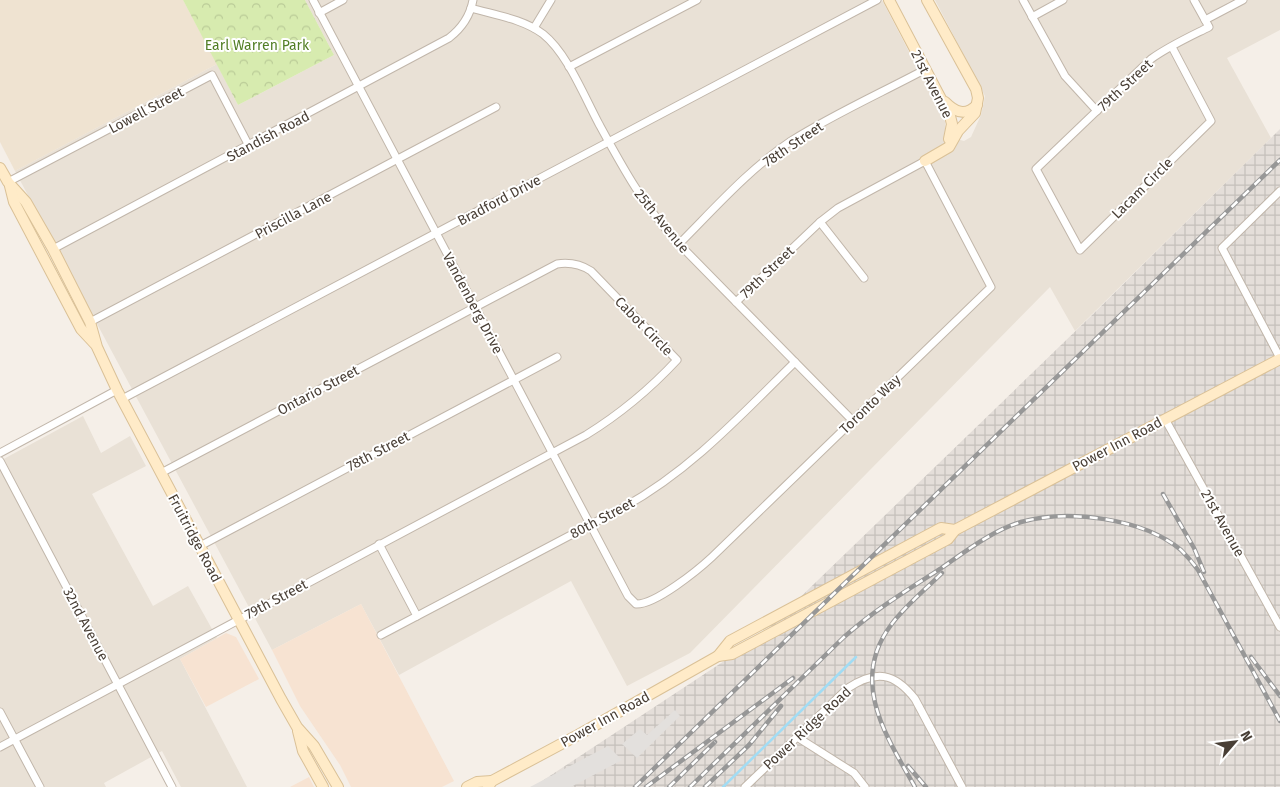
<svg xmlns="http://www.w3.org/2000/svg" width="1280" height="787" font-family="'Fira Sans',sans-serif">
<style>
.residential{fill:#e9e1d6}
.commercial{fill:#f7e3d2}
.industrial{fill:url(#industrial-grid)}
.education{fill:#efe3d1}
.park{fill:url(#park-crowns)}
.parking{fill:#e3e0dd}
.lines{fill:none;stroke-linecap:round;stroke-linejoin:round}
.stream{stroke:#a1dcf4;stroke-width:2.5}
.street-casing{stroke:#c1b6aa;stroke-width:9}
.secondary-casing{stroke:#dac197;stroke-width:12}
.street{stroke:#fff;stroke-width:7}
.secondary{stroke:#ffebc8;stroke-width:10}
.rail-casing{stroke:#979797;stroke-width:4.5}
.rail{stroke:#fff;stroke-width:2.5;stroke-dasharray:8;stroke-linecap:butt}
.labels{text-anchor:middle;stroke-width:4;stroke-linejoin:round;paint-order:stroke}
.park-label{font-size:14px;fill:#527e25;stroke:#fff}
.street-label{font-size:14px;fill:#493f36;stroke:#fff}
</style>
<defs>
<pattern id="industrial-grid" width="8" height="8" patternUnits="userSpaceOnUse" patternTransform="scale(1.25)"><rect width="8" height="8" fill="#e4ded9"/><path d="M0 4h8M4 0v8" fill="none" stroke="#c5c0bb"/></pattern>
<pattern id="park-crowns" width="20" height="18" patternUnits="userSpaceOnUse" patternTransform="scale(1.25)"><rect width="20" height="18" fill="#d7ebaf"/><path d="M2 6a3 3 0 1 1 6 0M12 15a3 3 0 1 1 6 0" fill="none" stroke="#bacb97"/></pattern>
</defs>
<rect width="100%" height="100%" fill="#f5efe8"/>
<g class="residential">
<polygon points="305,0 882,0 945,121 946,136 964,141 971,137 981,115 985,96 935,0 1280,0 1280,30 1227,58 1271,138 1075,331 1050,287 690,653 627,686 571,581 399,675 361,604 272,650 15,171 217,64 238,105 334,55"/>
<polygon points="83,416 101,453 130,436 146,466 92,494 153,606 188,586 217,638 180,659 247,787 181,787 162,751 104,783 106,787 0,787 0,461"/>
</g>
<g class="commercial">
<polygon points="361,604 454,781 442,787 351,787 340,765 300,706 272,650"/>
<polygon points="226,633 236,637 259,679 206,707 180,659"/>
<polygon points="309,777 314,787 290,787"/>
</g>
<polygon class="industrial" points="1280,129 1280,787 533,787 756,640 1090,317"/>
<polygon class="education" points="0,0 183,0 217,64 15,171 0,142"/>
<polygon class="park" points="183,0 305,0 334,55 238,105"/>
<g class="parking">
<polygon points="675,710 680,716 637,758 622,744 640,729 647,735"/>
<polygon points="608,746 622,760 571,787 530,787"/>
</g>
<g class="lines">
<polyline class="stream" points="723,787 856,657"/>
<defs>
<g id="street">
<path d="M313 0 628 596 636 604C655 605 698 570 712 557L991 287 925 161 838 208 820 222 736 302"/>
<polyline points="1023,0 1065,76 1097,111"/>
<path d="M471 8C495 15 523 19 543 34 567 53 584 96 599 124 623 168 644 207 679 244L853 421"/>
<polyline points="319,13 343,0"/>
<polyline points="1032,17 1063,0"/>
<polyline points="1205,20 1243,0"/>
<polyline points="534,28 551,0"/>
<path d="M1172 47 1211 121 1080 250 1036 169 1151 59C1169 46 1189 37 1209 27L1194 0"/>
<polyline points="569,67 697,0"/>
<polyline points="8,182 212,75 249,146"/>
<polyline points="1280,191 1222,248 1280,358"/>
<polyline points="820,222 864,278"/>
<path d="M679 244C714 209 749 169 791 141 834 114 881 93 926 69"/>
<path d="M53 249 449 38C462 28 470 17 473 0"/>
<polyline points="90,322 496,107"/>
<polyline points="122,399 877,0"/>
<polyline points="1165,419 1280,627"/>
<polyline points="0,453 117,390"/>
<polyline points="0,461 172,787"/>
<polyline points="379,544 417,616"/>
<polyline points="200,546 557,357"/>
<path d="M381 635 624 507C691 470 741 415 795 362"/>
<polyline points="0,712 40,787"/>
<polyline points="797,737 854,773 865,787"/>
<path d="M0 747 586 435C620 414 650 389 677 360L591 271C580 264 570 262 557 264L161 473"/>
<path d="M745 787 848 688C876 670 894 672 915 699L962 787"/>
</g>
<g id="secondary">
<polyline points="889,0 950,116 952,124 949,139"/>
<path d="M945 102C955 112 965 117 977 105"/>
<polyline points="925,161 949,147 958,131 975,113 978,98 976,89 927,0"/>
<polyline points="0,168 8,182 26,202 53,249 90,322 97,347 117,390 281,699 297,727 314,746 338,787"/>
<polyline points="10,186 14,202 81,329 95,344"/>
<polyline points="718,656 730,641 941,528 955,530"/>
<polyline points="298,731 303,751 323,787"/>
<polyline points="467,787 477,782 492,781"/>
<polyline points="488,787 492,781 578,735 718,656 732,654 948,539 955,530 1280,359"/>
</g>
</defs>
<use href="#street" class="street-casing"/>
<use href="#secondary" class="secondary-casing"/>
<use href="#street" class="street"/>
<use href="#secondary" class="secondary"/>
<defs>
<g id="rail">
<polyline points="1163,494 1194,548 1204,572"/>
<polyline points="1251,657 1280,696"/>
<polyline points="908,766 926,787"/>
<polyline points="635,787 1280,160"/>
<polyline points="646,787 793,678"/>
<polyline points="669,787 715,742"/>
<path d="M690 787 844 637C873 611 907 590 940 569 965 552 991 531 1021 522 1068 509 1143 518 1181 550 1187 556 1193 563 1198 570L1280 721"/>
<polyline points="705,787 749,745 781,706"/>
<path d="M915 787C886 736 849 681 891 625 905 606 925 590 942 573"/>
</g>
</defs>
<use href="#rail" class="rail-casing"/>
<use href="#rail" class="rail"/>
</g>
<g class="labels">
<g class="park-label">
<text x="257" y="50">Earl Warren Park</text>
</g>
<g class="street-label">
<text transform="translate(932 84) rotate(63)" y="5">21st Avenue</text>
<text transform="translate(1125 85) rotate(-43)" y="5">79th Street</text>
<text transform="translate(146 110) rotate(-28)" y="5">Lowell Street</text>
<text transform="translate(268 136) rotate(-28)" y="5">Standish Road</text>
<text transform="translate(793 144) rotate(-34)" y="5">78th Street</text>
<text transform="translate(1142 188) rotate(-45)" y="5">Lacam Circle</text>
<text transform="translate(499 200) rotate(-28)" y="5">Bradford Drive</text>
<text transform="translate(293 215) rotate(-28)" y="5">Priscilla Lane</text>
<text transform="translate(662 221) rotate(51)" y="5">25th Avenue</text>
<text transform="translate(767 272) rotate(-44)" y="5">79th Street</text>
<text transform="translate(473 303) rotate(62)" y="5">Vandenberg Drive</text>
<text transform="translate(644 326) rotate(46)" y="5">Cabot Circle</text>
<text transform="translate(318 390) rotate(-28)" y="5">Ontario Street</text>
<text transform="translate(870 404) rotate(-44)" y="5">Toronto Way</text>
<text transform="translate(1117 444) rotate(-28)" y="5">Power Inn Road</text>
<text transform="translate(378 451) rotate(-28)" y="5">78th Street</text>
<text transform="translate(602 518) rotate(-28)" y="5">80th Street</text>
<text transform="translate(1223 523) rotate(61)" y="5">21st Avenue</text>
<text transform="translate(195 538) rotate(62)" y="5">Fruitridge Road</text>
<text transform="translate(276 599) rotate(-28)" y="5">79th Street</text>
<text transform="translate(86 624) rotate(62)" y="5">32nd Avenue</text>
<text transform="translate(605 719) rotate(-29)" y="5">Power Inn Road</text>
<text transform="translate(807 728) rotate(-43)" y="5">Power Ridge Road</text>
</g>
</g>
<g transform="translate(1235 742) rotate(62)" stroke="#ffffff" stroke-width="4" paint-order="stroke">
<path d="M0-4L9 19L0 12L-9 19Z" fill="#493f36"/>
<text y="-8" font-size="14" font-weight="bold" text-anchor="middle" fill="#493f36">N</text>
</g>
</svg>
